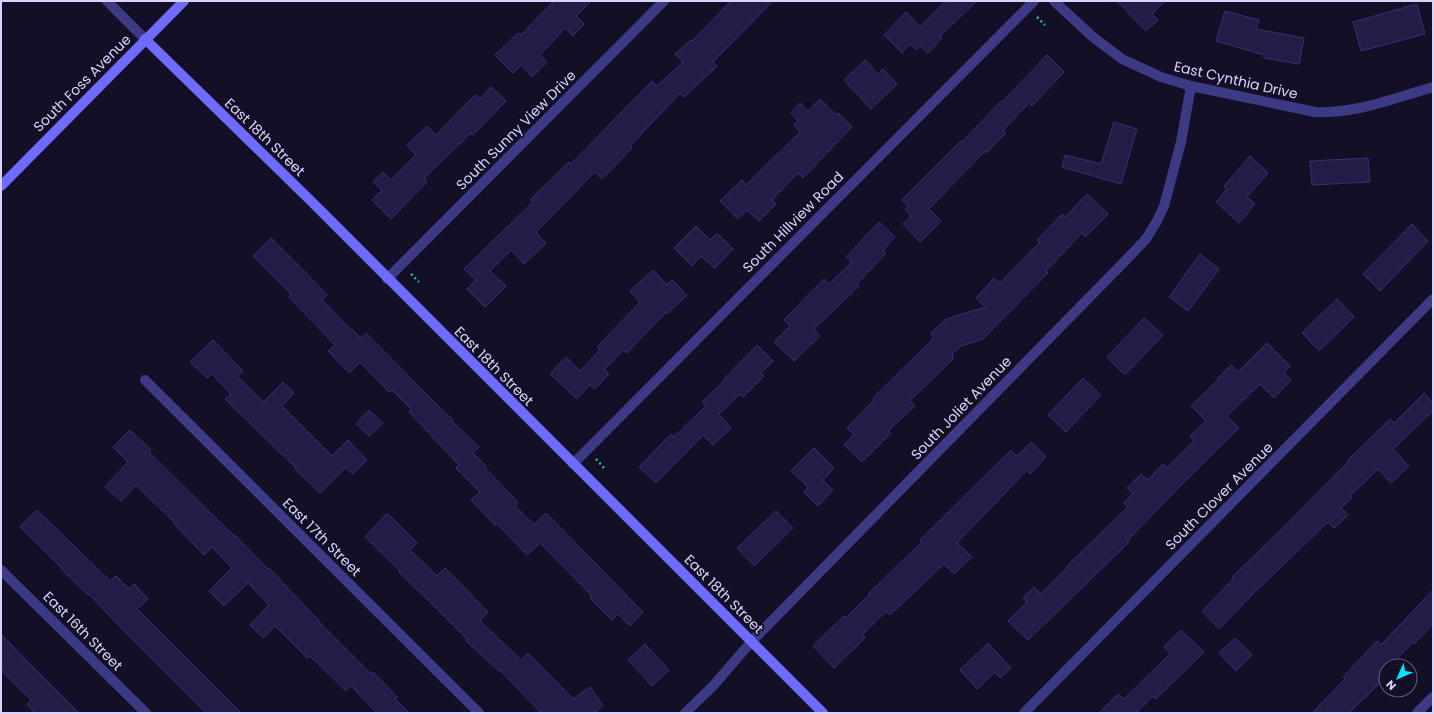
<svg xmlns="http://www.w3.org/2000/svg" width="1434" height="714" font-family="Poppins,sans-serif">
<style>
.building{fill:#241b47;stroke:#3b2d73}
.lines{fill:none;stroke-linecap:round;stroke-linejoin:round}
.path{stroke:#2fb8b0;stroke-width:2.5;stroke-dasharray:2 3;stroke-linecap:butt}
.street{stroke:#3d3a85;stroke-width:10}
.secondary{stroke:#6f6bff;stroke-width:10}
.labels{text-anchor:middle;stroke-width:3.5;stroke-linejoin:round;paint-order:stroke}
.street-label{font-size:14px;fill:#d9d4ff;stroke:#130f26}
</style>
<rect width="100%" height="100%" fill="#130f26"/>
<g class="building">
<polygon points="554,1 591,1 576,16 584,24 573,36 565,28 540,55 547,62 532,77 521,65 513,73 495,55 518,33 521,35"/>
<polygon points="731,1 773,1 713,62 717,66 710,73 684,97 680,93 630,146 632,148 602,179 595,172 536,232 546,243 524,264 511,250 490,271 506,286 485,307 467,289 476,280 464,269 533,202 530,200 569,162 571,164 652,81 657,86 683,62 675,54 691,40 692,41"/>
<polygon points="946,1 977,1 940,36 942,38 928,53 920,46 917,50 910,44 902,53 884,35 906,12 920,27"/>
<polygon points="1117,1 1165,1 1152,14 1158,20 1146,31"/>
<polygon points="1417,4 1425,34 1361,51 1353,22"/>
<polygon points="1225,11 1259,20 1256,29 1304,38 1299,64 1264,58 1264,55 1216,41"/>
<polygon points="1047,55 1064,72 1032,106 1029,103 1003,130 1006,133 986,153 985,151 929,209 941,221 920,242 903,224 911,216 905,210 908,206 902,200 961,141 962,142 1001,101 1002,102"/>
<polygon points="865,60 878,74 883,69 897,84 871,109 844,80"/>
<polygon points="491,87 506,101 473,135 471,133 424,178 427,182 391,219 372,200 382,190 373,182 383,172 391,180 416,155 407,145 427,126 436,135 475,95 480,99"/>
<polygon points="820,99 836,115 838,113 852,127 803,178 798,173 772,200 776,204 759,221 747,210 738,219 720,201 742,180 746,185 800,132 794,125 798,121 791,113 800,103 808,111"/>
<polygon points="1114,122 1137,129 1121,184 1062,167 1065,155 1101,164"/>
<polygon points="1250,156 1268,173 1247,197 1255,204 1239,223 1216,202 1227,189 1224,186"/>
<polygon points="1368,158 1370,182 1312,185 1310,161"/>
<polygon points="1087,194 1108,214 1085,237 1082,233 1046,271 1048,273 983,339 961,346 952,354 953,359 910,401 915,406 888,431 891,433 862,462 844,445 854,434 847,428 874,400 873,398 933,339 931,333 946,319 985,307 976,298 994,278 1000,283 1040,242 1037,240 1062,214 1065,217"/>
<polygon points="879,222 895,237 883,250 886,253 857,284 859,286 814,329 820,336 794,361 774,342 790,326 784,320 824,279 829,284 852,262 846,257"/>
<polygon points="1412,224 1428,241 1380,291 1363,274"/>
<polygon points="696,226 710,240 717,233 733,249 715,268 701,256 692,266 674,248"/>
<polygon points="271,238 305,272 327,295 322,300 351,330 352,329 361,338 366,333 435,403 453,420 452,421 479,447 473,453 486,466 485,468 518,502 515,506 534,525 546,513 643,612 630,626 618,614 612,620 590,598 592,596 540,543 527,555 496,523 495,525 471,500 480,492 456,468 459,465 409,412 411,409 392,390 389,392 360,362 349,373 328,351 335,345 289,297 291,294 253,256"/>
<polygon points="1200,254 1219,269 1188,311 1169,297"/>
<polygon points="653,270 667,285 672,280 687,295 668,313 666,312 627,353 623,350 604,370 609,374 595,389 590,385 577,399 550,374 566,357 580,371 600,350 597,347 640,302 630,291"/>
<polygon points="1337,299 1354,317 1319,351 1302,333"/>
<polygon points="1144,318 1163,335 1125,375 1107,357"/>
<polygon points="213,340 243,371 237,376 263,402 283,382 294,393 282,406 332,456 348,440 367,460 353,474 346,467 320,493 295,469 296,468 225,399 231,394 212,374 207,378 190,362"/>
<polygon points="1267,343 1290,366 1284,373 1291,380 1274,398 1260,384 1227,416 1239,428 1182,484 1127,541 1129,542 1028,640 1008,621 1027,602 1023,598 1034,587 1041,594 1067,568 1066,567 1128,507 1124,503 1133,493 1127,488 1141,474 1148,480 1163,464 1167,468 1194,441 1190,436 1206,421 1191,406 1218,380 1217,379 1231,365 1238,372"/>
<polygon points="757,345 773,361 761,373 764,376 743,397 740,394 719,414 731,428 713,445 703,435 656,483 639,467 671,434 674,437 706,406 702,402 725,380 724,379"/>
<polygon points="1083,378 1101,395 1066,432 1048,415"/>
<polygon points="1424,393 1433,403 1433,411 1393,449 1409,466 1391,483 1378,469 1350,496 1352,498 1341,508 1348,515 1334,528 1328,522 1254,593 1219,629 1202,611 1233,579 1232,577 1283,528 1348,462 1347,461 1390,419 1394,423"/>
<polygon points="369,410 383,423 369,436 356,424"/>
<polygon points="130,430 151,450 149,452 233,535 234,534 268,569 269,568 319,621 319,622 371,674 373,672 397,697 395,699 409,713 377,713 351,686 346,691 310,656 307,658 275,626 263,638 250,625 269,605 248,583 224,606 209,591 232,568 212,547 204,555 173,523 174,522 136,485 121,501 105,487 128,462 113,447"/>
<polygon points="1031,442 1046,457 1030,474 1027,470 957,543 972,557 954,574 944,564 890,615 886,611 862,635 865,638 834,668 813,646 844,616 846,618 870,594 869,593 922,542 920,540 1011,450 1017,456"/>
<polygon points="814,448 834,468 823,480 833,490 818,506 804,492 808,487 791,471"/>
<polygon points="37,510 110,581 116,576 129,589 134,584 148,599 137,609 241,713 206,713 124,631 89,594 88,595 61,569 62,568 20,527"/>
<polygon points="776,511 793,528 754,566 737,548"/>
<polygon points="387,513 417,543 410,550 437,576 445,568 488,612 480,621 521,660 528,653 573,699 590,687 603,706 594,713 541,713 500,670 499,671 466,641 467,639 430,602 399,572 400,571 365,537"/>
<polygon points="1433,590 1433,624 1414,644 1413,642 1390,666 1386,666 1386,670 1377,679 1380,683 1365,698 1365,697 1349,713 1312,713 1345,679 1343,677 1377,641 1381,645"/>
<polygon points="1181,630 1204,652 1156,699 1153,696 1137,712 1138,713 1099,713 1118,694 1124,699 1170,654 1164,647"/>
<polygon points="1,634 26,660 79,713 35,713 27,705 31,700 1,670"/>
<polygon points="1235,638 1252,655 1236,671 1219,653"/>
<polygon points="988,643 1011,668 1000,678 995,672 977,689 960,670"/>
<polygon points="645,644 669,670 652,686 628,660"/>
</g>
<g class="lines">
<g class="path">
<polyline points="1037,17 1045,25"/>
<polyline points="411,274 419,282"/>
<polyline points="596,459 604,468"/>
</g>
<g class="street">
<polyline points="107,1 145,39"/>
<path d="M1054 1 1093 37 1122 59 1161 77 1191 86 1315 112C1356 114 1395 98 1433 87"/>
<polyline points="387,279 664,1"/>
<polyline points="145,380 479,713"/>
<polyline points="573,464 1034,1"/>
<polyline points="1,570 146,713"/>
<polyline points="685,713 713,686 751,642 1127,259 1146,239 1157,221 1164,206 1181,142 1191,86"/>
<polyline points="1024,713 1433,299"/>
<polyline points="1417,713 1433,697"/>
</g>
<g class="secondary">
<polyline points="145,39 311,201 823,713"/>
<polyline points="1,186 184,1"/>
</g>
</g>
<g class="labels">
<g class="street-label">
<text transform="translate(1236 80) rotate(13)" y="5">East Cynthia Drive</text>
<text transform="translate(82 83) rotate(-45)" y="5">South Foss Avenue</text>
<text transform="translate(516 130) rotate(-45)" y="5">South Sunny View Drive</text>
<text transform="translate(265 137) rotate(44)" y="5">East 18th Street</text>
<text transform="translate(793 222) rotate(-45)" y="5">South Hillview Road</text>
<text transform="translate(494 366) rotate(45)" y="5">East 18th Street</text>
<text transform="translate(961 408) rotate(-46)" y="5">South Joliet Avenue</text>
<text transform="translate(1219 496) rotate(-45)" y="5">South Clover Avenue</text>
<text transform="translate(322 537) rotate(45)" y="5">East 17th Street</text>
<text transform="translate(724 594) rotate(45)" y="5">East 18th Street</text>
<text transform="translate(83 631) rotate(45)" y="5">East 16th Street</text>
</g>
</g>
<rect width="1434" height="714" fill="none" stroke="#d9d4ff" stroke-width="4"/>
<g transform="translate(1398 678) rotate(225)"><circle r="19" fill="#130f26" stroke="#625e7d"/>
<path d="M0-3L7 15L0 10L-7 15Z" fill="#00e5ff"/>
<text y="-6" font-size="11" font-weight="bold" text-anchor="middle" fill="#d9d4ff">N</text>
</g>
</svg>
